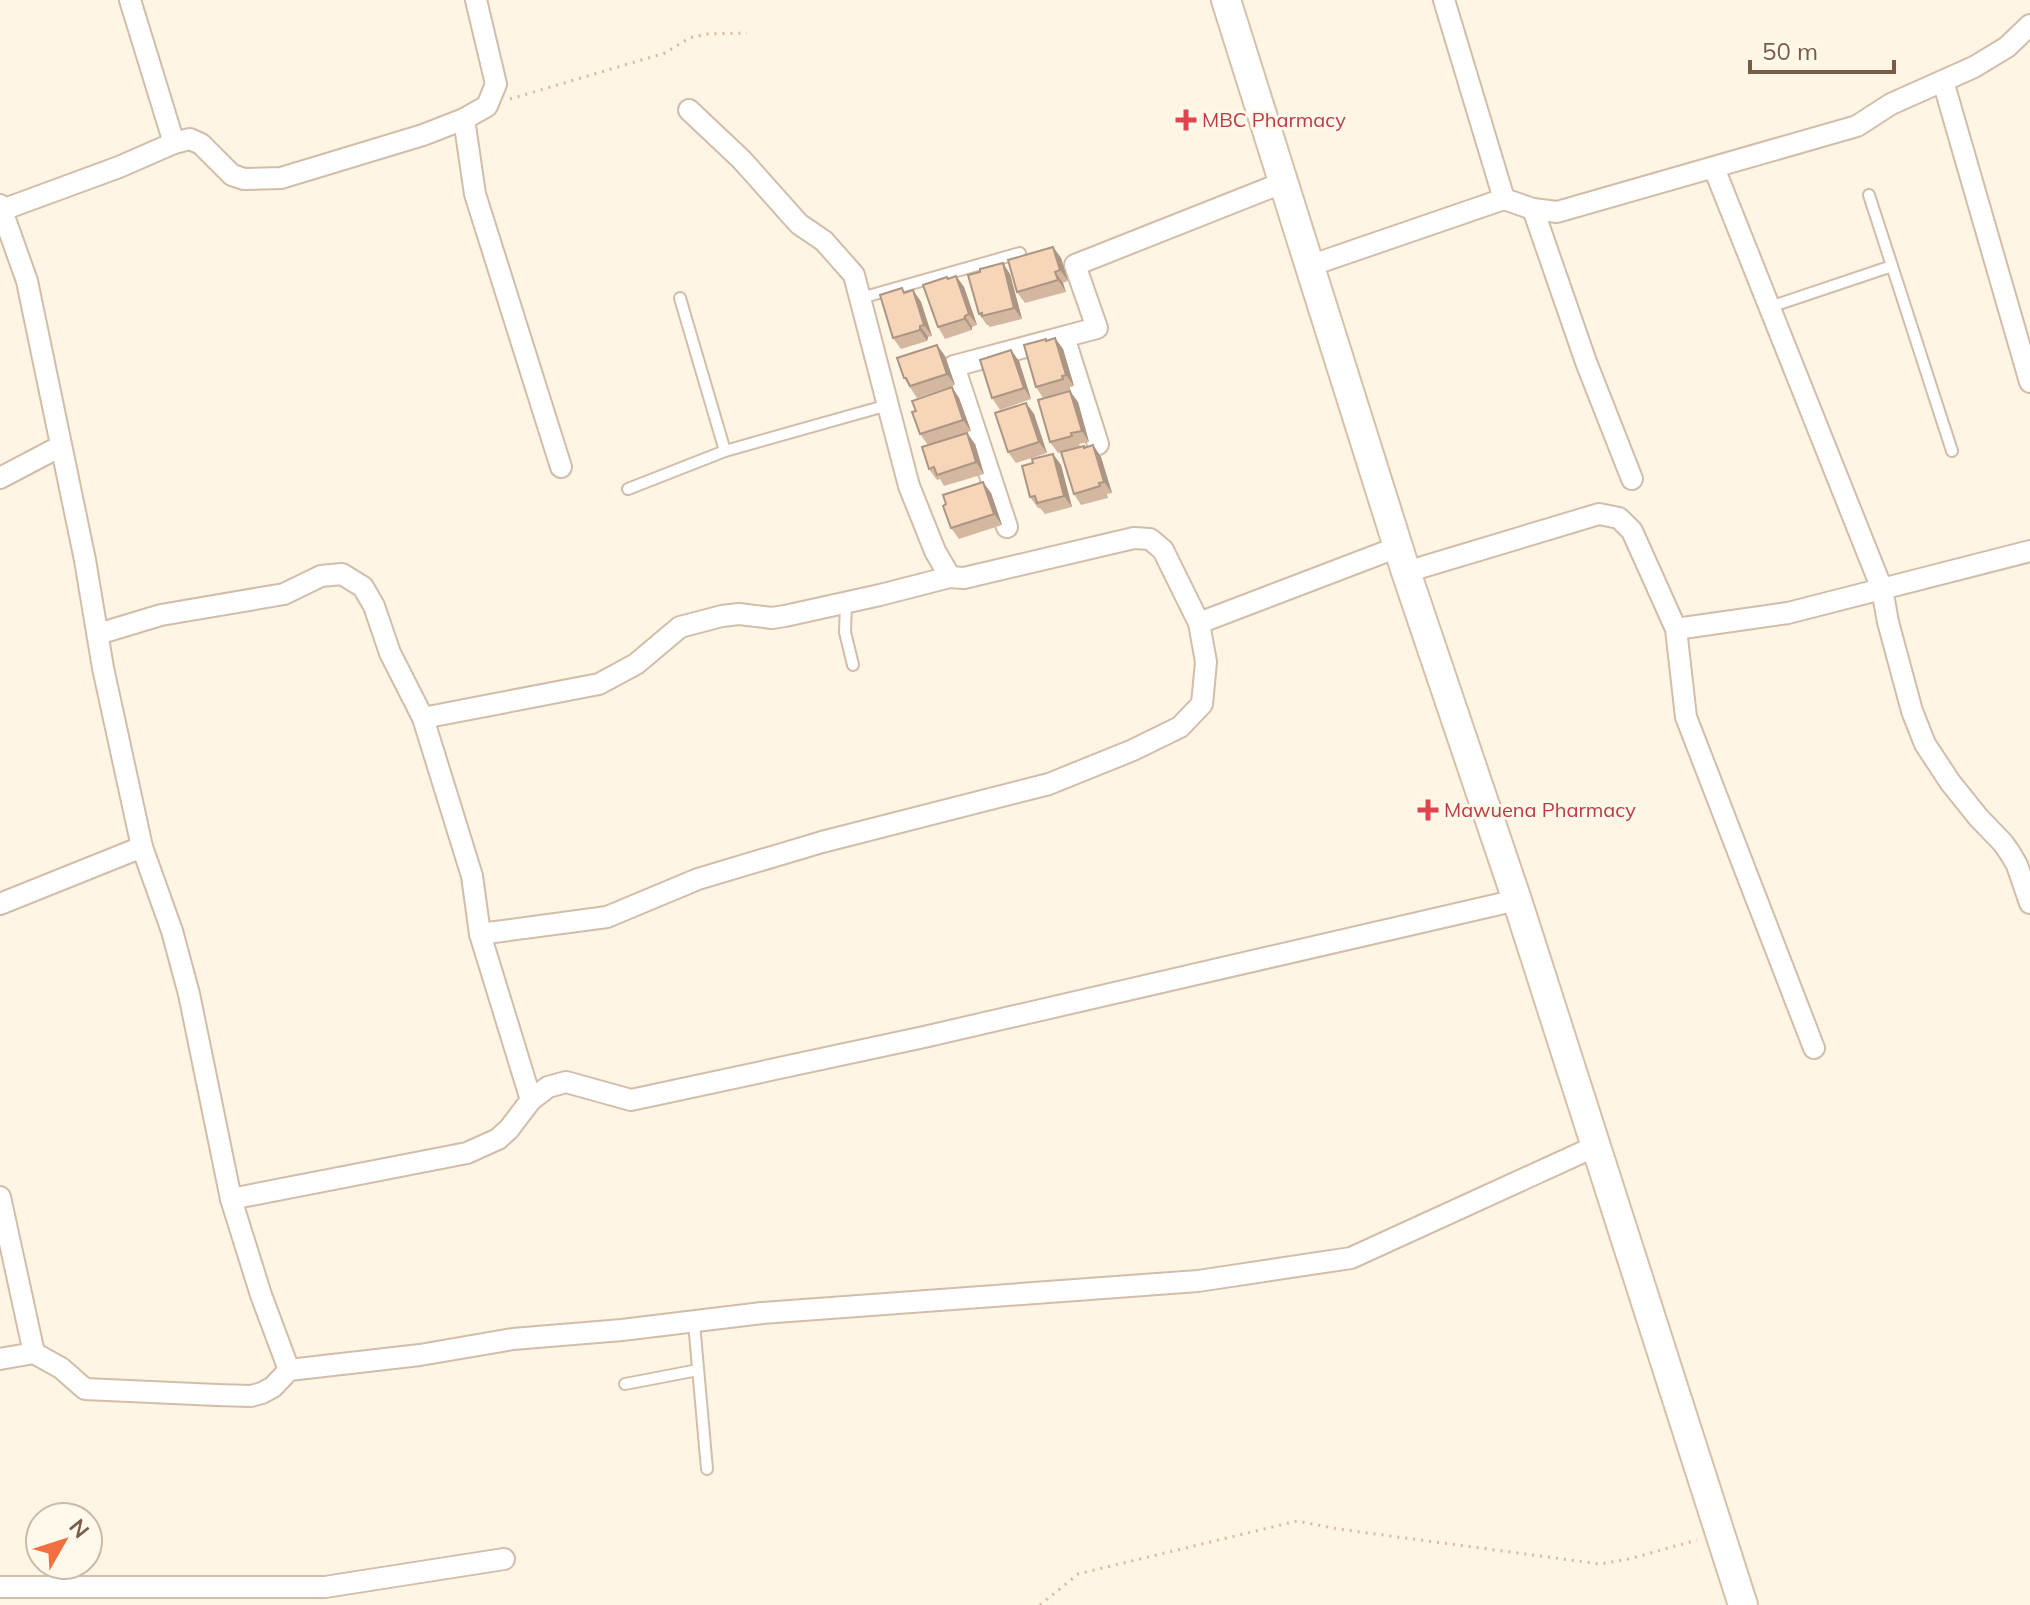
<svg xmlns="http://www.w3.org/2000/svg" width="2030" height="1605" font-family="Mulish,sans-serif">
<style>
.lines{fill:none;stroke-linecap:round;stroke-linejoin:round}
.service-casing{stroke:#d1bda9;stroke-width:14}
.minor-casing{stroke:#d1bda9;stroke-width:24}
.secondary-casing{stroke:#d6c0a9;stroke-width:32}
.path{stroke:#dbb89c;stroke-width:3;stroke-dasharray:2 6;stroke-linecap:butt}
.service{stroke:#fff;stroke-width:10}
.minor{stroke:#fff;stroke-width:20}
.secondary{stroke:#fff;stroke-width:28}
.wall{fill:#d4b79f}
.shaded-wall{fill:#ac9582}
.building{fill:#f6d5b9;stroke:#ac9582;stroke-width:2}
.health-dot{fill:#e0444e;stroke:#fff9ec;stroke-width:3}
.labels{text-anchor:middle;stroke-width:6;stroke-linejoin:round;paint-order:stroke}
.health-label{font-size:20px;fill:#be3a42;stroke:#fff9ec;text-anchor:start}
</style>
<rect width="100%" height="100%" fill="#fef5e4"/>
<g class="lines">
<defs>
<g id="service">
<polyline points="1869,195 1952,451"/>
<polyline points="680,298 725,451"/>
<polyline points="861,298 1020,253"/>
<polyline points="1770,307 1892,266"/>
<polyline points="628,489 725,451 888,405"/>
<polyline points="846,603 845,632 853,665"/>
<polyline points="694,1323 707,1469"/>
<polyline points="625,1384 698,1370"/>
</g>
<g id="minor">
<polyline points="130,0 174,143"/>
<polyline points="1943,81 2030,382"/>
<polyline points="689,110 742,160 799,224 824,241 854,275 909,486 935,551 950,577 964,578 1134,538 1150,539 1163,550 1199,623 1398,547"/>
<polyline points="464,119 475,194 561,467"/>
<polyline points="1714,168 1882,589 1888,622 1912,711 1925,744 1950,782 1978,817 2003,843 2010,853 2017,865 2030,903"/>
<polyline points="1504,199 1533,209 1557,212 1857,126 1891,104 1974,67 2007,47 2030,25"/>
<polyline points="0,205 27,281 85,560 103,668 142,847 172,931 189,994 231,1199 261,1295 289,1370 420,1355 513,1339 622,1330 762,1313 1198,1281 1351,1258 1596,1146"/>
<polyline points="1533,209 1586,362 1632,479"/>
<polyline points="2,210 119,167 174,143 190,139 201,144 232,175 244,179 281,178 423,135 464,119 487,106 496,84 476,0"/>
<polyline points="1309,266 1504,199 1444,0"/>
<polyline points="1064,337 1098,444"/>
<polyline points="0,478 61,446"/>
<polyline points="1007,527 954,366 1097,328 1075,265 1282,183"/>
<polyline points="1406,572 1599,514 1619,518 1632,531 1676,629 1788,613 2030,551"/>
<polyline points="1676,629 1686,717 1814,1048"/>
<polyline points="98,634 161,615 284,594 321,576 342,574 363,587 374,606 390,653 423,718 472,876 480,934 531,1100"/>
<polyline points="423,718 599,684 636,664 680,627 722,616 739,614 772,618 785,616 880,595 950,577"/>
<polyline points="0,904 142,847"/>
<polyline points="480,934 607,917 698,879 822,842 1049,784 1133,750 1180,727 1202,704 1206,662 1199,623"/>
<polyline points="0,1197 34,1353"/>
<polyline points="231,1199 467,1153 498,1139 509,1129 531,1100 548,1087 566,1082 631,1100 924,1037 1517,900"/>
<polyline points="0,1359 34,1353 61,1368 85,1389 217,1395 251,1396 262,1393 273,1387 289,1370"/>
<polyline points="0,1587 325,1587 504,1559"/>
</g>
<polyline id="secondary" points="1226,0 1406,572 1517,900 1743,1605"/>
</defs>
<use href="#service" class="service-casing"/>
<use href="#minor" class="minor-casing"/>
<use href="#secondary" class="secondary-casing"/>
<g class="path">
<polyline points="510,99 665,53 689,38 706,34 747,33"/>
<polyline points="1040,1605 1078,1574 1297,1521 1338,1529 1600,1564 1629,1559 1697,1540"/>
</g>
<use href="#service" class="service"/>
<use href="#minor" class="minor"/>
<use href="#secondary" class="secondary"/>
</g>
<g class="wall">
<polygon points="1053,247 1061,258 1068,281 1063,283 1066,292 1025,303 1017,292"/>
<polygon points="1010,274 1022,319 990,327 988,325 987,325 979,314"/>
<polygon points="956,276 964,287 977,325 972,327 972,330 945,339 938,327 948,279"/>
<polygon points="913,290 921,302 932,336 928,337 927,341 901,349 893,338 905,293"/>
<polygon points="1055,338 1063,349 1074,386 1070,387 1070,390 1043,398 1036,387 1047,341"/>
<polygon points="937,345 945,356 955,385 917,398 904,378"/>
<polygon points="1011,350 1019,361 1031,399 1000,410 992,398"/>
<polygon points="952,387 959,398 971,431 933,444 967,433 975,444 984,474 944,486 940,479 937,480 929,469 928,445 920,434 916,411"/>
<polygon points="1078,402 1089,442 1079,444 1080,447 1085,448 1093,445 1101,457 1112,493 1107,494 1108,498 1081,505 1074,494 1061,452 1058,453 1050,442"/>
<polygon points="1026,403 1034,414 1047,453 1016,463 1008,452"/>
<polygon points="1053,454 1061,465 1072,507 1045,514 1040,508 1038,508 1030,497 1033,463"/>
<polygon points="983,482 991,493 1002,525 959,539 951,528"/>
</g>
<g class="shaded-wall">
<polygon points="1053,247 1061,258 1068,281 1060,270"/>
<polygon points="1003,263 1010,274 1022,319 1014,308"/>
<polygon points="1055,272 1063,283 1066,292 1058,280"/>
<polygon points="956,276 964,287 977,325 969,314"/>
<polygon points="913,290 921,302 932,336 924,325"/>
<polygon points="965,316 972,327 972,330 964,319"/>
<polygon points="920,326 928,337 927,341 920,330"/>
<polygon points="1055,338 1063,349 1074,386 1066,375"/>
<polygon points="937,345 945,356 955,385 947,374"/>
<polygon points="1011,350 1019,361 1031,399 1024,388"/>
<polygon points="952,387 959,398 971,431 963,420"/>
<polygon points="1070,391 1078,402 1089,442 1082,431"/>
<polygon points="1026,403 1034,414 1047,453 1039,442"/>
<polygon points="967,433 975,444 984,474 976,462"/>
<polygon points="1093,445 1101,457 1112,493 1104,482"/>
<polygon points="1053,454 1061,465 1072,507 1064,496"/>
<polygon points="983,482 991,493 1002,525 994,514"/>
</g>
<g class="building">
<polygon points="1053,247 1060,270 1055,272 1058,280 1017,292 1008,260"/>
<polygon points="1003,263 1014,308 982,316 982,313 979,314 968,275 980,272 980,269"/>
<polygon points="956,276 969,314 965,316 964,319 938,327 923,285 947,277 948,279"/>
<polygon points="902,288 904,293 913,290 924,325 920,326 920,330 893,338 880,295"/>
<polygon points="1055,338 1066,375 1062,376 1063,379 1036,387 1024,345 1046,339 1046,341"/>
<polygon points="937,345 947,374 910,386 906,378 904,378 897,358"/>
<polygon points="1011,350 1024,388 992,398 980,360"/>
<polygon points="952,387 963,420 920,434 912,412 916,411 912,401"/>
<polygon points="1070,391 1082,431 1071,433 1072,436 1050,442 1038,400"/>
<polygon points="1026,403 1039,442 1008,452 995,413"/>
<polygon points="967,433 976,462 937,475 934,467 929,469 922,447"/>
<polygon points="1093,445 1104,482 1099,483 1100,486 1074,494 1061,452 1084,446 1084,448"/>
<polygon points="1053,454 1064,496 1037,503 1035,496 1030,497 1022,466 1033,463 1032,459"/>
<polygon points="983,482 994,514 951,528 943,506 946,504 943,495"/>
</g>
<g class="health-dot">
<path d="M1182 108h8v8h8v8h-8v8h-8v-8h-8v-8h8z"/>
<path d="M1424 798h8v8h8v8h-8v8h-8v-8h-8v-8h8z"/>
</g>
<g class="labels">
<g class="health-label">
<text x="1202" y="127">MBC Pharmacy</text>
<text x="1444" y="817">Mawuena Pharmacy</text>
</g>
</g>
<g transform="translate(64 1541) rotate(51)"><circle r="38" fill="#fff9ec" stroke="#c9baaa" stroke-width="2"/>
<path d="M0-6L14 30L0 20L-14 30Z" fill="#f2703f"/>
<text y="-12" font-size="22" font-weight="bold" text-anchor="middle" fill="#795c47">N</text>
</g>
<path d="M1750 60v12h144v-12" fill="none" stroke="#795c47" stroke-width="4"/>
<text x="1762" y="60" font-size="24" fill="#795c47" stroke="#fff9ec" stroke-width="6" paint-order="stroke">50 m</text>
</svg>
